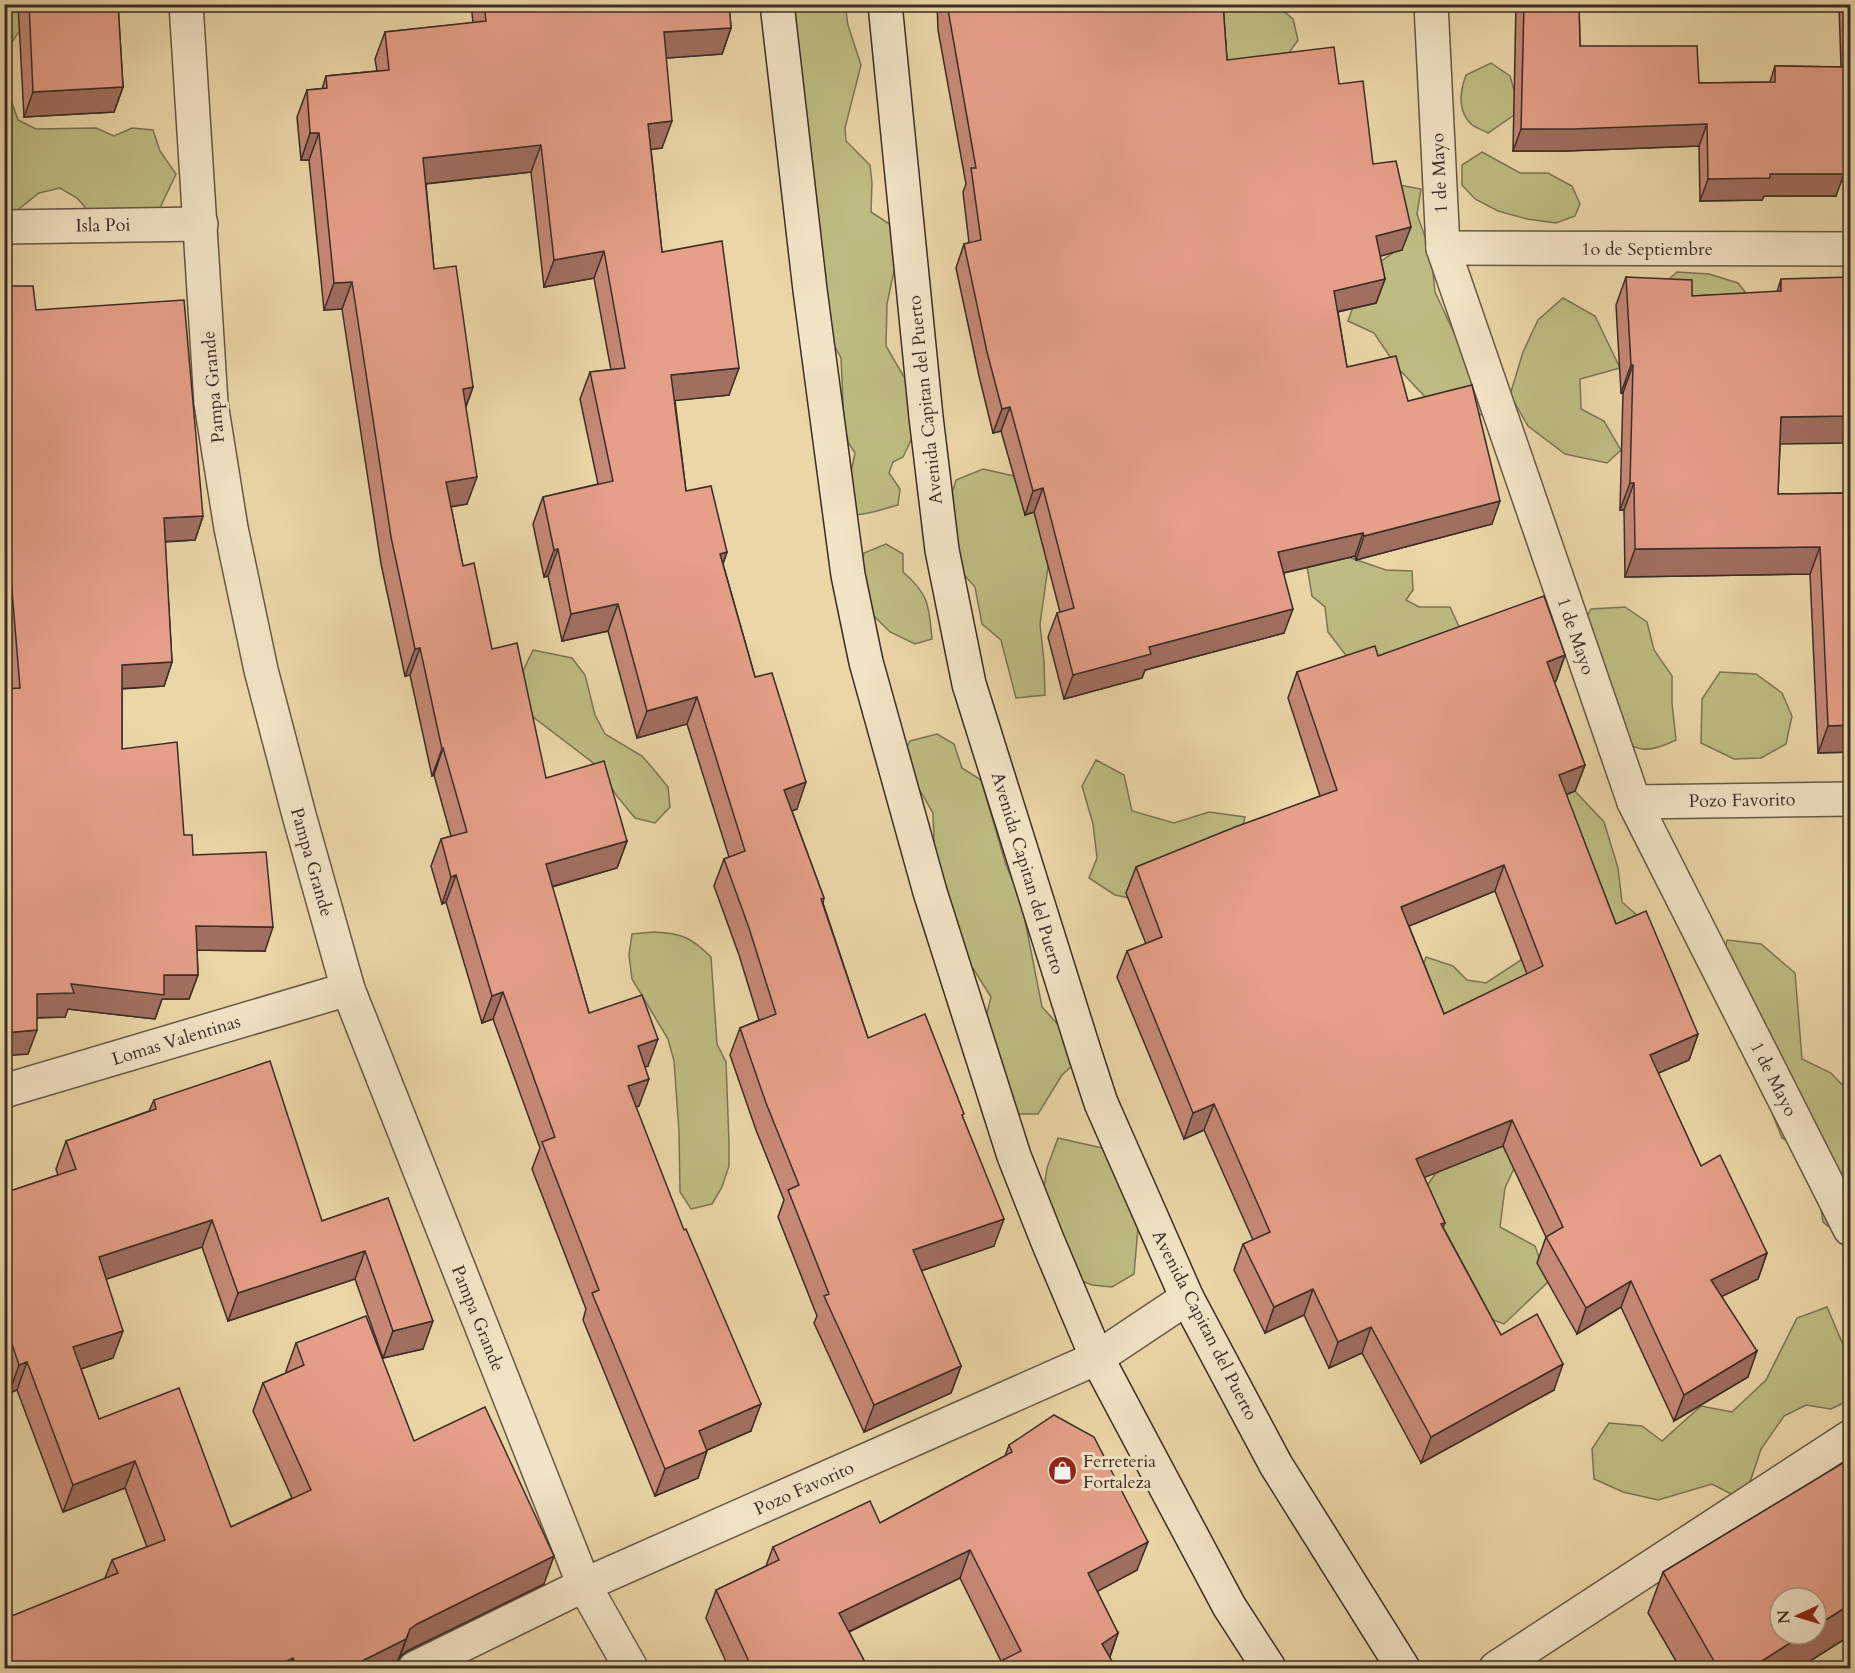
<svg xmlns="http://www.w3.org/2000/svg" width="1855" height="1673" font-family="Cardo,serif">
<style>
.green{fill:#bebc82;stroke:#7c7454;stroke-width:1.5}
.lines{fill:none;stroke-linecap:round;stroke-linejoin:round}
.street-casing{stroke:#675746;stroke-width:36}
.secondary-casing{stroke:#3b2d26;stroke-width:36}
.street{stroke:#f2e4c6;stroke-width:33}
.secondary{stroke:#f2e4c6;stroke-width:33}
.wall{fill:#c68976;stroke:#3b2d26;stroke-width:1.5;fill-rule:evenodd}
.shaded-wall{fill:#a16f60;stroke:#3b2d26;stroke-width:1.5}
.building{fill:#e69f89;stroke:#3b2d26;stroke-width:1.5;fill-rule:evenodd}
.labels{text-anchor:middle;stroke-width:6;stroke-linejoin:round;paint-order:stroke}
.street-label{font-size:18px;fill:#3b2d26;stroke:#f2e4c6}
.poi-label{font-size:18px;fill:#3b2d26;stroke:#f2e4c6;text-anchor:start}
</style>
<rect width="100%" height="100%" fill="#ebd6a7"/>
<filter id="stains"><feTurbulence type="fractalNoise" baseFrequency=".00333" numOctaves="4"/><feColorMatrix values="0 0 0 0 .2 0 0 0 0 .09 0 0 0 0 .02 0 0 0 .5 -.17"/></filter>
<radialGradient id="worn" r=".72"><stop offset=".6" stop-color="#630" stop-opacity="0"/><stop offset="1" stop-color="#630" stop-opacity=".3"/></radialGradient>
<g class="green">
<polygon points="5,5 37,5 12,42 5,59"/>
<path d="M796 5H845L848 25 861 65 845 128 846 141 870 165 872 183 871 212 891 225 900 242 887 304 886 346 907 382 922 417 903 457 893 462 889 473 900 489 898 505C883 509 868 515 853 515L850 477 855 453 848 442 844 423 841 358 834 345 814 322 792 7Z"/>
<polygon points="1218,5 1276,5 1293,19 1298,40 1282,63 1253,80 1211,51"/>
<path d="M1491 63 1510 76 1520 111 1488 133C1483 130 1475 128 1471 124 1457 110 1460 91 1466 75Z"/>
<polygon points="4,65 11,100 18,120 36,129 96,128 114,136 132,128 153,130 160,151 176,174 158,212 90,213 77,198 60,188 39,193 5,220"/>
<polygon points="1850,128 1850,171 1841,165 1841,141"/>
<polygon points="1482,152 1520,173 1548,173 1572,186 1580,204 1575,216 1556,223 1527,219 1498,211 1475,199 1462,185 1462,165"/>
<polygon points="1394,184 1421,189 1417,214 1431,254 1435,292 1470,367 1495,401 1477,418 1429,401 1397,367 1374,333 1348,321 1358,293 1369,270 1394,252"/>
<polygon points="1677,272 1709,274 1738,283 1753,302 1738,327 1662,285"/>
<polygon points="1563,298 1595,316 1620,368 1580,379 1581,409 1604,421 1621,450 1607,463 1565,454 1528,426 1510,395 1523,352 1538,320"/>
<polygon points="983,469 1014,476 1048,528 1048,567 1040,624 1044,661 1045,695 1016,698 1001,640 982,624 975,587 949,558 946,514 956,480"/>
<path d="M886 544 903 554V572C929 594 929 606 932 639L915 644 890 632 873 615 859 579 864 553Z"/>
<polygon points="1345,556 1386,570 1412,571 1413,590 1406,600 1419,607 1450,607 1461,631 1459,653 1348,658 1328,632 1325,607 1312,596 1306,560"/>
<path d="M1625 607 1647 622 1654 650 1672 676V703L1676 740C1645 755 1639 751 1610 734L1576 636 1591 609Z"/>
<polygon points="533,650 572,658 585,675 595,715 605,734 642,756 655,771 668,787 670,807 655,823 635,818 617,796 596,765 528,713 523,671"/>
<polygon points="1720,672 1756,674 1782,693 1792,716 1786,744 1761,758 1734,759 1701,743 1702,699"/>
<polygon points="937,734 954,744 962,768 981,780 1006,865 1021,900 1042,1007 1085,1054 1062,1075 1038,1114 1016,1114 984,1025 991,997 972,967 936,891 933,813 901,758 910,741"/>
<polygon points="1096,760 1124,775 1132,811 1174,823 1209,812 1245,817 1238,848 1139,900 1115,895 1089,878 1097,858 1093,824 1082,786"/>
<polygon points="1575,791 1604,822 1618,868 1622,902 1640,918 1466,1025 1439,1014 1415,991 1426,957 1453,966 1467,980 1486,983 1521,960 1550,801"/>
<path d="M654 932C682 933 692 938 711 957L717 1044 726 1062 729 1143V1166L722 1187 712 1204 691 1209 680 1192 679 1132 674 1061 668 1039 632 979 629 955 632 934Z"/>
<polygon points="1727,940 1761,944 1795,973 1802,1059 1831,1073 1848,1091 1850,1088 1850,1244 1823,1222 1813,1156 1782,1138 1759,1080 1720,972"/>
<polygon points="1473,1121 1501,1146 1523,1149 1505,1188 1500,1227 1535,1246 1548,1282 1504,1324 1458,1307 1421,1194"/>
<polygon points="1058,1138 1124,1153 1141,1194 1134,1274 1112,1287 1092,1285 1070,1276 1042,1200 1047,1168"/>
<polygon points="1827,1307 1850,1361 1850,1400 1831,1409 1806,1405 1784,1416 1761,1449 1750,1482 1737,1497 1712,1484 1658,1500 1623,1492 1594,1479 1592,1449 1609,1423 1642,1426 1662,1441 1701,1406 1732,1412 1766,1380 1797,1318"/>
</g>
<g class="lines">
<defs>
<g id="street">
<polyline points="186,4 211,403 231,528 261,670 299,815 348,989 584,1585 631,1668"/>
<polyline points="1431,4 1443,248 1634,802 1850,1229"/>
<polyline points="4,227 201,224"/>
<polyline points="1443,248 1850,249"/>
<polyline points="1634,802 1850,799"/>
<polyline points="4,1091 348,989"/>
<polyline points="415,1668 584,1585 1097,1358 1187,1298"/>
<polyline points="1496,1668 1850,1437"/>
</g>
<g id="secondary">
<polyline points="777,4 810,290 848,575 866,662 930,892 1014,1156 1048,1242 1097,1358 1229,1606 1269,1668"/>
<polyline points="885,4 926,417 942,550 969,684 1085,1054 1101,1103 1187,1298 1276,1465 1403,1668"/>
</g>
</defs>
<use href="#street" class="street-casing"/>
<use href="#secondary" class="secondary-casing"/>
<use href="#street" class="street"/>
<use href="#secondary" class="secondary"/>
</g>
<g class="wall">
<polygon points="18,4 118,4 123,87 114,112 24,117"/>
<polygon points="471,4 729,4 731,28 722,54 666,58 662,148 651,149 662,252 729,395 675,400 686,491 727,552 723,564 755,677 797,809 792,811 824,898 823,903 868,1038 963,1118 994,1246 921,1271 961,1366 951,1393 864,1432 814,1323 817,1316 778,1217 784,1200 756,1130 730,1055 740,1028 759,1020 739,955 714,886 724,859 729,857 687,724 637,738 608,631 562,641 548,576 544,577 533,524 543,497 598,484 580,399 590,372 611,370 594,278 544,287 531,172 426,184 434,269 473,387 466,407 467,504 451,507 463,566 492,649 546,778 627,841 617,868 552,887 589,1013 648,1066 645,1067 639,1106 636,1107 751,1431 707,1450 698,1478 655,1496 583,1320 586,1309 532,1169 540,1148 493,1019 482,1023 446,902 442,904 431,866 441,839 451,836 434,775 432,776 410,675 405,676 381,564 342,309 324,310 309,160 301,160 297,117 307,90 322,89 326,76 377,71 375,59 385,32 473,23"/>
<polygon points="937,4 1223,4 1227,60 1339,84 1373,164 1402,250 1380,256 1385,279 1376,303 1338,312 1347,367 1408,401 1492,524 1356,560 1355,556 1284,573 1284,633 1145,670 1142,678 1064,699 1048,637 1057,613 1060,612 1034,512 1025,515 1001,431 993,433 979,376 956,268 964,244 969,243 963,192 966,184 938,30"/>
<polygon points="1516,4 1579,4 1580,46 1699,83 1770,82 1775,66 1841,67 1839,4 1851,4 1851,112 1844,112 1836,196 1764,196 1762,200 1700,201 1699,146 1565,151 1513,151"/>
<polygon points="1626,277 1692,296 1777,292 1781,279 1780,444 1778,494 1851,493 1851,752 1818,753 1810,574 1625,577 1624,510 1620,510 1623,393 1621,393 1616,305"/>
<polygon points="4,286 36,310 203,516 195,540 165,542 172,662 164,686 122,689 122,749 184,835 193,855 265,951 197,950 198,975 189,999 162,999 155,1019 68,1009 65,1017 37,1018 28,1054 10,688 4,625"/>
<path d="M1565 655 1556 681H1554L1585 765 1575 791 1566 795 1616 924 1698 1034 1689 1060 1658 1073 1701 1166 1767 1253 1758 1279 1722 1296 1748 1377 1674 1421 1621 1307 1577 1334 1537 1263 1546 1237 1503 1146 1424 1177 1445 1223 1443 1227 1501 1335 1554 1390 1421 1463 1362 1353 1329 1368 1304 1315 1265 1333 1234 1270 1243 1244 1253 1240 1204 1130 1184 1139 1117 977 1127 951 1146 944 1126 893 1136 867 1320 796 1288 698 1297 672 1378 656ZM1495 891 1527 974 1444 1014 1409 926Z"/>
<polygon points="154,1100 322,1221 388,1198 423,1349 383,1358 355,1279 228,1321 202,1247 106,1279 113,1358 81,1369 99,1419 231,1527 292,1498 253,1411 263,1383 287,1373 286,1371 296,1343 414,1441 544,1584 407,1651 400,1657 396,1666 392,1668 4,1668 105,1578 112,1560 147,1547 125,1488 63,1512 17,1390 9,1393 4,1380 4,1193 58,1175 56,1169 66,1141 149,1111"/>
<polygon points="1009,1445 1137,1570 1097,1591 1118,1633 1110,1657 1001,1661 960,1578 849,1632 868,1668 729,1668 706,1618 716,1590 766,1566 773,1547 880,1523 1005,1456"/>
<polygon points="1851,1458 1851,1635 1799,1668 1680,1668 1648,1613 1663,1572"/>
</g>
<g class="shaded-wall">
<polygon points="731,28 722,54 654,59 664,32"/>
<polygon points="123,87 114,112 24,117 33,92"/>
<polygon points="1850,91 1851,112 1842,112"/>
<polygon points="672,121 662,148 638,151 648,124"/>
<polygon points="1707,124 1699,146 1565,151 1513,151 1521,129"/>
<polygon points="310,133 319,133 309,160 301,160"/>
<polygon points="541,145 531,172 414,185 423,158"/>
<polygon points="1770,174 1844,174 1836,196 1764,196 1762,200 1700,201 1708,179"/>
<polygon points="1411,227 1402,250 1367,260 1376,236"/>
<polygon points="604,251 594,278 544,287 554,260"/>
<polygon points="1385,279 1376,303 1326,314 1334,291"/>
<polygon points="352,282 342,309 324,310 334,283"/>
<polygon points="1631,365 1633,365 1623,393 1621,393"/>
<polygon points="739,368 729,395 662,402 671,375"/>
<polygon points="473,387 463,414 463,389"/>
<polygon points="1010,407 1001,431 993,433 1002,409"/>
<polygon points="1851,416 1851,443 1771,444 1781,417"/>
<polygon points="477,477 467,504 436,509 446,482"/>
<polygon points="1630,483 1634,483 1624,510 1620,510"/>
<polygon points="1043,488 1034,512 1025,515 1033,491"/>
<polygon points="1500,501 1492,524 1356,560 1364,536"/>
<polygon points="203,516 195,540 155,542 164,518"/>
<polygon points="1363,533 1355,556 1270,576 1278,552"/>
<polygon points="1820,547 1810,574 1625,577 1635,549"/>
<polygon points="558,549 548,576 544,577 554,550"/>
<polygon points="727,552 717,579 720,554"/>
<polygon points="618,604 608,631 562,641 571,614"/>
<polygon points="1293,609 1284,633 1145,670 1142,678 1064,699 1073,675 1149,647"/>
<polygon points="420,648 410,675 405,676 415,649"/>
<polygon points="1565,655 1556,681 1538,687 1547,662"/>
<polygon points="172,662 164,686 114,689 122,665"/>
<polygon points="697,697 687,724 637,738 647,711"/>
<polygon points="1851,725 1851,752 1818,753 1828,726"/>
<polygon points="443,748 434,775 432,776 442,749"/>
<polygon points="1585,765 1575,791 1549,801 1559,775"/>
<polygon points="806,782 797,809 774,817 784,790"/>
<polygon points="627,841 617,868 536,891 546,864"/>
<polygon points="1504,865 1495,891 1392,933 1401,907"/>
<polygon points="456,875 446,902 442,904 451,877"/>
<polygon points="196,926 273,927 265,951 187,950"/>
<polygon points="164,975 198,975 189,999 162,999 155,1019 68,1009 65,1017 28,1018 37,994 71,984"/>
<polygon points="503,992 493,1019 482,1023 492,996"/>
<polygon points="37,1030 28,1054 4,1056 4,1033"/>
<polygon points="1698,1034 1689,1060 1640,1081 1650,1055"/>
<polygon points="658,1039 648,1066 628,1073 638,1046"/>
<polygon points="649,1079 639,1106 618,1113 628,1086"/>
<polygon points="1214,1104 1204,1130 1184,1139 1193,1113"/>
<polygon points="1512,1120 1503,1146 1406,1185 1416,1159"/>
<polygon points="1004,1219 994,1246 903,1277 913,1250"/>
<polygon points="212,1220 202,1247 89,1285 99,1257"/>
<polygon points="365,1251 355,1279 228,1321 238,1293"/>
<polygon points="1767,1253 1758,1279 1702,1306 1711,1280"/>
<polygon points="1631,1281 1621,1307 1577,1334 1586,1308"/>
<polygon points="1313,1289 1304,1315 1265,1333 1274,1307"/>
<polygon points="433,1321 423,1349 383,1358 393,1331"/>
<polygon points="1371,1327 1362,1353 1329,1368 1338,1342"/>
<polygon points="123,1331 113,1358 63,1375 73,1347"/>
<polygon points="1757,1351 1748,1377 1674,1421 1684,1395"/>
<polygon points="27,1362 17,1390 9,1393 19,1365"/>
<polygon points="1563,1364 1554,1390 1421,1463 1431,1437"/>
<polygon points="961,1366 951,1393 864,1432 874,1405"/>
<polygon points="761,1404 751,1431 689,1458 699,1431"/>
<polygon points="707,1451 698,1478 655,1496 665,1469"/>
<polygon points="135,1461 125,1488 63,1512 73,1485"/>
<polygon points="1148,1542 1137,1570 1078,1602 1088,1573"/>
<polygon points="970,1550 960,1578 829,1641 839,1613"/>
<polygon points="554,1556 544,1584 407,1651 400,1657 410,1629 417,1624"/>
<polygon points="1851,1604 1851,1635 1799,1668 1751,1668 1804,1634 1816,1634 1816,1626"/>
<polygon points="1118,1633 1108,1662 1102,1644"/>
<polygon points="406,1639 396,1666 392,1668 348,1668"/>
<polygon points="293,1658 289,1668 273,1668"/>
</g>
<g class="building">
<polygon points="29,4 118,4 123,87 33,92"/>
<polygon points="484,4 729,4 731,28 664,32 672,121 648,124 662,252 722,241 739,368 671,375 686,491 711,486 727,552 720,554 755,677 772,673 806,782 784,790 824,898 821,899 868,1038 925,1014 964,1114 962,1115 1004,1219 913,1250 961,1366 874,1405 824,1296 829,1294 788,1190 799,1185 766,1103 740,1028 776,1014 749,928 724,859 745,851 697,697 647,711 618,604 571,614 558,549 554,550 543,497 613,481 590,372 625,368 604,251 554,260 541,145 423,158 434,269 456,266 473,387 463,389 477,477 446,482 463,566 474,563 492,649 517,643 546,778 604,761 627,841 546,864 589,1013 642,995 658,1039 638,1046 649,1079 628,1086 684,1230 686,1229 761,1404 699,1431 707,1451 665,1469 592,1293 599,1290 542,1142 555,1137 503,992 492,996 456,875 451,877 441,839 467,832 443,748 442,749 420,648 415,649 391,537 352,282 334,283 319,133 310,133 307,90 327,88 326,76 389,70 385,32 486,21"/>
<polygon points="947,4 1223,4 1227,60 1334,47 1339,84 1363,81 1373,164 1396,161 1411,227 1376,236 1385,279 1334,291 1347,367 1396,356 1408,401 1472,385 1500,501 1364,536 1363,533 1278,552 1293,609 1149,647 1151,654 1073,675 1057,613 1074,608 1043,488 1033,491 1010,407 1002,409 987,352 964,244 981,240 971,168 976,168"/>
<polygon points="1524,4 1579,4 1580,46 1697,46 1699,83 1775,82 1775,66 1844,67 1844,174 1770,174 1770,178 1708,179 1707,124 1573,129 1521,129"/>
<polygon points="1847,4 1851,4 1851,91 1850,91"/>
<polygon points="1626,277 1692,280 1692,296 1781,291 1781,279 1851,277 1851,416 1781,417 1778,494 1851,493 1851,725 1828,726 1820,547 1635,549 1634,483 1630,483 1633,365 1631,365"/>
<polygon points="4,286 33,286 36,310 184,300 203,516 164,518 172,662 122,665 122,749 177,742 184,835 192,835 193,855 266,852 273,927 196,926 198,975 164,975 164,995 71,984 74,993 37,994 37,1030 4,1033 4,689 20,688 6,517 4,517"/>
<path d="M1544 596 1565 655 1547 662 1585 765 1559 775 1616 924 1646 911 1698 1034 1650 1055 1701 1166 1720 1155 1767 1253 1711 1280 1757 1351 1684 1395 1631 1281 1586 1308 1546 1237 1563 1227 1512 1120 1416 1159 1445 1223 1441 1224 1501 1335 1537 1314 1563 1364 1431 1437 1371 1327 1338 1342 1313 1289 1274 1307 1243 1244 1270 1232 1214 1104 1193 1113 1127 951 1162 937 1136 867 1235 827 1337 790 1297 672 1375 646 1378 656ZM1504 865 1543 966 1444 1014 1401 907Z"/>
<polygon points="270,1061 322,1221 388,1198 433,1321 393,1331 365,1251 238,1293 212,1220 99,1257 123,1331 73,1347 99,1419 179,1388 231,1527 311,1490 263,1383 304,1365 296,1343 366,1316 414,1441 485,1407 554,1556 417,1624 410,1629 406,1639 348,1668 297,1668 293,1658 273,1668 4,1668 4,1619 118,1573 112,1560 165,1540 135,1461 73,1485 27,1362 19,1365 4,1321 4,1193 76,1169 66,1141 156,1109 154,1100"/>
<polygon points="1054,1415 1094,1437 1148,1542 1088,1573 1118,1633 1102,1644 1116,1668 987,1668 1021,1651 970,1550 839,1613 868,1668 752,1668 716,1590 779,1560 773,1547 870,1501 880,1523 1012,1452 1009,1445"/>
<polygon points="1851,1458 1851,1604 1816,1626 1816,1598 1780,1598 1780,1634 1804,1634 1751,1668 1718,1668 1663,1572"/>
</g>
<defs>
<symbol id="shop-disc" viewBox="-11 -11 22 22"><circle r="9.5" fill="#8f2418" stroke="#f2e4c6"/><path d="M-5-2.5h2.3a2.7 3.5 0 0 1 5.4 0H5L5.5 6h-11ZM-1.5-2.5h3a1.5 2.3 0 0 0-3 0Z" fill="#fff"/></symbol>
</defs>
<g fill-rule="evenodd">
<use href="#shop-disc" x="1046" y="1454" width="33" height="33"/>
</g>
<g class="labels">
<g class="street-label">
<text transform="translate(1439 173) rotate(-93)" y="6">1 de Mayo</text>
<text transform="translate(103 225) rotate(-1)" y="6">Isla Poi</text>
<text x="1647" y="255">1o de Septiembre</text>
<text transform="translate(213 387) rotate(-95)" y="6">Pampa Grande</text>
<text transform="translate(925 400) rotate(-96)" y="6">Avenida Capitan del Puerto</text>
<text transform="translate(1576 636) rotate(71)" y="6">1 de Mayo</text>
<text transform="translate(1742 800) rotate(-1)" y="6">Pozo Favorito</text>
<text transform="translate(312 862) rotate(74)" y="6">Pampa Grande</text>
<text transform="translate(1028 873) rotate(73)" y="6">Avenida Capitan del Puerto</text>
<text transform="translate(176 1040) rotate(-17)" y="6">Lomas Valentinas</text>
<text transform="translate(1774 1079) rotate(63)" y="6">1 de Mayo</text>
<text transform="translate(478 1318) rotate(68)" y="6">Pampa Grande</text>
<text transform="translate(1205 1325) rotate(63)" y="6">Avenida Capitan del Puerto</text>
<text transform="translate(804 1488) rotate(-24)" y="6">Pozo Favorito</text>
</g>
<g class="poi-label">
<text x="1083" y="1467">Ferreteria<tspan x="1083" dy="21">Fortaleza</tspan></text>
</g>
</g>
<rect width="1855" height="1673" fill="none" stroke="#ebd6a7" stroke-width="24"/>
<rect x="6" y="6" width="1843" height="1661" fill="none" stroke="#3b2d26" stroke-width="3"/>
<rect x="12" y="12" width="1831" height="1649" fill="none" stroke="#3b2d26" stroke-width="1.5"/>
<g transform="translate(1798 1616) rotate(266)"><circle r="28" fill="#f2e4c6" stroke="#a99b86" stroke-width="1.5"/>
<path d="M0-4.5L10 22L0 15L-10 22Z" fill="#8f2418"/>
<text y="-9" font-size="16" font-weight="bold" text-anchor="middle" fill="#3b2d26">N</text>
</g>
<rect width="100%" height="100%" filter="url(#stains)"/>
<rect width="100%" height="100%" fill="url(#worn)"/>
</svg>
